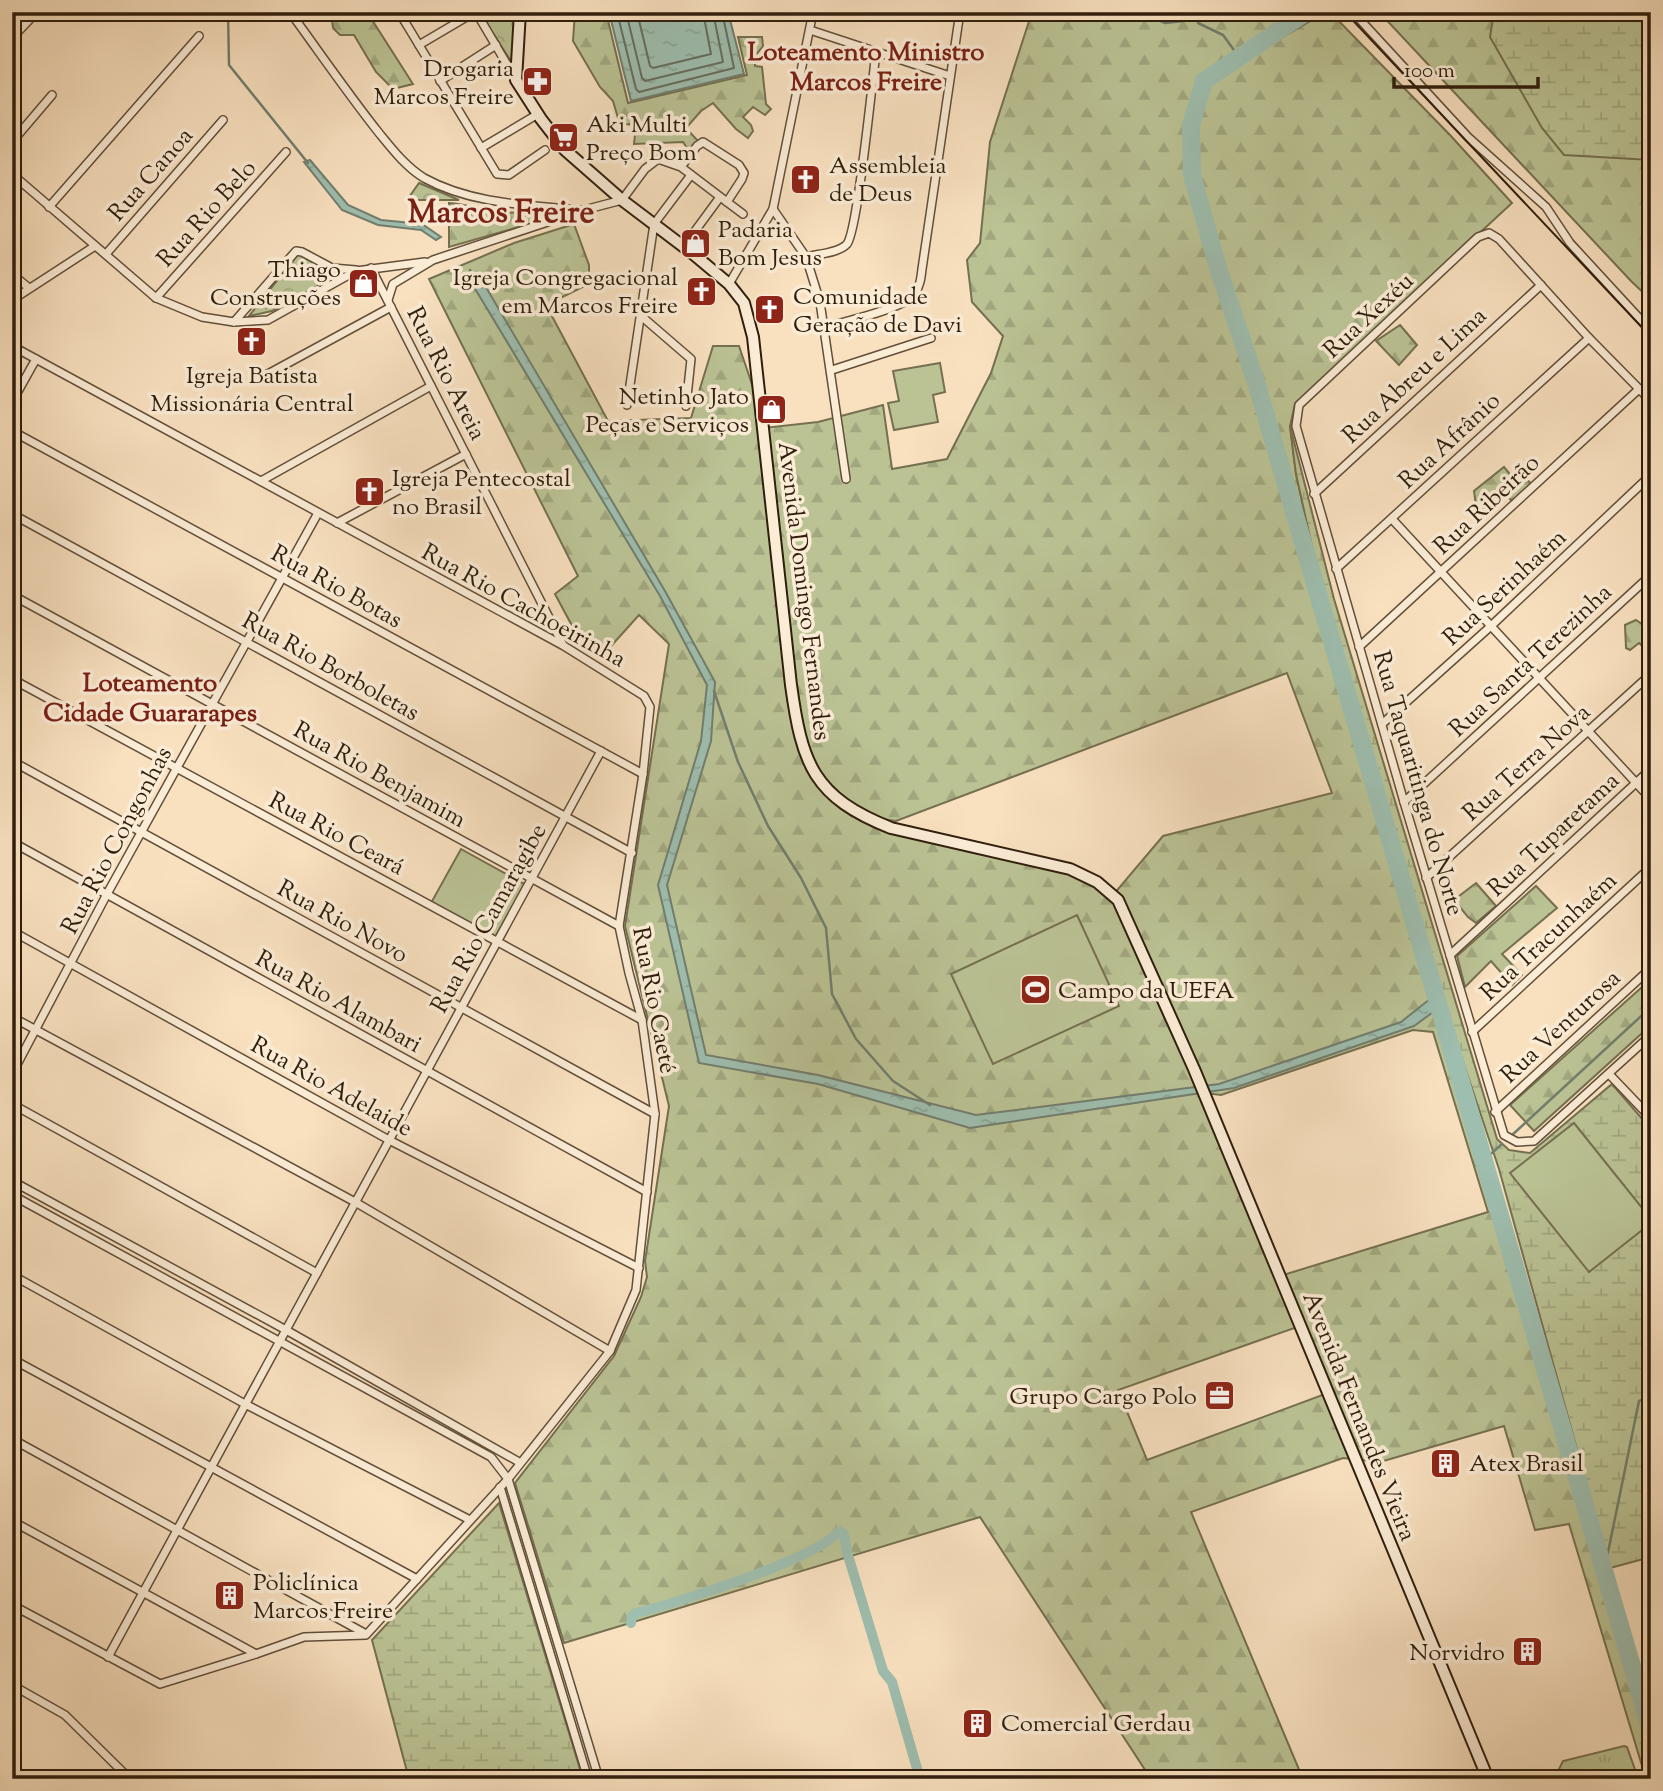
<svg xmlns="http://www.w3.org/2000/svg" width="1663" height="1791" font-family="'Sorts Mill Goudy',serif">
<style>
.grass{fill:url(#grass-tufts);stroke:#757050;stroke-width:2}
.forest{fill:url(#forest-firs);stroke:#757050;stroke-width:2;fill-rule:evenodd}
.wetland{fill:url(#wetland-marsh);stroke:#757050;stroke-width:2}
.park{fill:url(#park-crowns);stroke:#757050;stroke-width:2}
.garden{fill:#bbc395;stroke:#757050;stroke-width:2}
.water{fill:url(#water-ripples);stroke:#727e6e;stroke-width:2}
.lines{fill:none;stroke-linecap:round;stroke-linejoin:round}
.shore{stroke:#666e5e;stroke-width:2}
.stream{stroke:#727e6e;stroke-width:2.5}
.canal{stroke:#9ebeaf;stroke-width:10}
.river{stroke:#9ebeaf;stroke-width:18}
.minor-casing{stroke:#624f39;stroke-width:10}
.secondary-casing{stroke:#2f1e0c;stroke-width:14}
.minor{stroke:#fbecd6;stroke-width:7}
.secondary{stroke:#fbecd6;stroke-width:10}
.tram{stroke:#2f1e0c;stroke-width:2}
.labels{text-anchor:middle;stroke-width:7;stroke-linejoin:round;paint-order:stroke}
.poi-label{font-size:24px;fill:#2f1e0c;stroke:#fbecd6;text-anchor:start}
.street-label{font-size:24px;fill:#2f1e0c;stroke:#fbecd6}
.neighbourhood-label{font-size:26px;font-weight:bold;fill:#7a1f14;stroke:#fbecd6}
.district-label{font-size:32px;font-weight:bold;fill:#7a1f14;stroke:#fbecd6}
</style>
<defs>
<pattern id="grass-tufts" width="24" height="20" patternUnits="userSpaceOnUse" patternTransform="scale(1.75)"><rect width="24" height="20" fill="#bbc395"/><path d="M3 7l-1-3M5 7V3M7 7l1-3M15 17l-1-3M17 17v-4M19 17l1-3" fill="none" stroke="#a1a77f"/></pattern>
<pattern id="forest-firs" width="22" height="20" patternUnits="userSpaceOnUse" patternTransform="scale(1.75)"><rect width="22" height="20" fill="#bbc395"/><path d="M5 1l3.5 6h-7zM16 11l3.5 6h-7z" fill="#a1a77f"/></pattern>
<pattern id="wetland-marsh" width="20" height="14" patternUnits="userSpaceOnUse" patternTransform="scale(1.75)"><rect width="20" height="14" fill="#bbc395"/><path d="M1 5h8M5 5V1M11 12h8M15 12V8" fill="none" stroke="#a1a77f"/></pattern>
<pattern id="park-crowns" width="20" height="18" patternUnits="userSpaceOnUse" patternTransform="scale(1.75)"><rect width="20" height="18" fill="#bbc395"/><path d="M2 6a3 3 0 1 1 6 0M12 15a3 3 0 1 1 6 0" fill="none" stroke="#a1a77f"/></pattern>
<pattern id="water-ripples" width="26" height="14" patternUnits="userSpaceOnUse" patternTransform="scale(1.75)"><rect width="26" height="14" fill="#9ebeaf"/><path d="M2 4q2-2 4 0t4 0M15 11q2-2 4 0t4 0" fill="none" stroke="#88a395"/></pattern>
</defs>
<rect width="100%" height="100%" fill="#f9e1c0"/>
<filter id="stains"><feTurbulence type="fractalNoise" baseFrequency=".00286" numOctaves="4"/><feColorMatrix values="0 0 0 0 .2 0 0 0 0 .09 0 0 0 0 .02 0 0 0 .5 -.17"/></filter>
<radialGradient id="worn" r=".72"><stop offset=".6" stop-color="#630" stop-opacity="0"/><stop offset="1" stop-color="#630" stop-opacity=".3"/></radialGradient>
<polygon class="grass" points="1624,1746 1627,1747 1638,1778 1554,1779 1563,1761"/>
<g class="forest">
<polygon points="331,12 367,12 413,84 393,89 376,72 354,35 340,35 333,28"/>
<polygon points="575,12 606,12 628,103 747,75 738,37 762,37 763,46 756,55 755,66 762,67 766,104 771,109 765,115 753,107 743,117 751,125 753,131 748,138 736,129 713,103 701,111 686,128 698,141 689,151 683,142 634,144 635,135 630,124 620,125 613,101 600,87 573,41"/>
<path d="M1032 12H1330L1450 135 1512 203 1295 404 1290 426 1296 474 1336 657 1651 1731V1779H1646L1569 1524 1535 1530 1504 1426 1380 1462 1343 1458 1191 1512 1303 1779H1151L980 1517 564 1643 515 1483 614 1356 641 1297 647 1277 645 1261 669 1106 625 926 669 644 639 615 604 654 578 637 555 594 578 576 429 279 514 243 574 224 589 265V284L546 305 608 421 691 418 713 346H739L761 411 764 428 818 422 883 405 892 469 947 459 991 373 1003 336 972 302 967 260 980 243 990 142ZM1287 673 1332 793 1163 836 1114 894 1070 869 866 817 896 821ZM1413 1030 1433 1032 1488 1212 1280 1276 1205 1093 1221 1095ZM1300 1326 1328 1393 1147 1460 1118 1390Z"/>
<polygon points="1379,12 1651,12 1651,300 1631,281"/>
<path d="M449 203C467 204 481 210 498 212 523 214 546 213 571 212L449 247Z"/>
<polygon points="1400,325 1417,345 1399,365 1376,341"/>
<polygon points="1504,467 1518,484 1525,477 1532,485 1513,502 1502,491 1481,511 1476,506 1474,491"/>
<polygon points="1636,620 1651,630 1651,654 1639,643 1630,650 1626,648 1625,625"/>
<polygon points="1476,883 1496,906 1476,923 1468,917 1454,900"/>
<polygon points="1536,886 1557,908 1502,954 1522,975 1512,985 1491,961 1465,987 1457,956"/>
<polygon points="1651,979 1651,1025 1534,1131 1510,1105"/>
</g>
<g class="wetland">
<polygon points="1494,12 1651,12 1651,160 1564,155 1542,128 1490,37"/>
<polygon points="1290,426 1334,599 1497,1139 1509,1150 1530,1153 1612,1084 1651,1129 1651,1557 1610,1568 1499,1169 1441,996 1324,601 1296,474"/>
<polygon points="499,1503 583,1779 409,1779 372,1640"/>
</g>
<g class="park">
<polygon points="482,16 501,21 516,18 512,63"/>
<polygon points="419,183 459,200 407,200"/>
<polygon points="299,253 329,272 326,281 272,311 249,316"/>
</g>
<g class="garden">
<polygon points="940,363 945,392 933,395 938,422 894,430 888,403 899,401 893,371"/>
<polygon points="461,849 526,885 495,939 431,903"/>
<polygon points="1077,915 1119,1006 993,1064 951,974"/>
<polygon points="1574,1123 1651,1219 1651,1223 1589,1272 1510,1173"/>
</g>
<g class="water">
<polygon points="609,12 728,12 744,74 631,101"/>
<polygon points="1298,12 1326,12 1250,56 1247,45"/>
<polygon points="310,160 348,205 381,220 422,224 441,237 436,240 421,230 378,225 342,210 304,162"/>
<polygon points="477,272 665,591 715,682 711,741 667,885 706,1055 818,1075 976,1115 1219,1084 1401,1022 1435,995 1440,1007 1414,1026 1234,1088 970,1128 818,1084 699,1063 658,885 701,741 707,685 660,596 468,277"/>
</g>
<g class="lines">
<g class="shore">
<polyline points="617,12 636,89 639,92 734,68 722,12"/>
<polyline points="626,12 642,78 645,81 723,62 713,12"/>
<polyline points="637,12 650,66 653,68 711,54 703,12"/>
</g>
<g class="stream">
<polyline points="228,12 229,65 308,163"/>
<polyline points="1142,12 1165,23 1192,20"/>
<polyline points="1198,23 1223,35 1239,57"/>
<polyline points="470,270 474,277"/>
<polyline points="714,691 738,762 768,826 801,878 826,928 832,994 856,1039 893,1081 930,1105"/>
<polyline points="1511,1136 1651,1007"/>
<polyline points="1484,1160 1502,1144"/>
<polyline points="1604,1572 1639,1401 1651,1397"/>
</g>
<path class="canal" d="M631 1623 632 1616 636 1613C674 1604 819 1558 839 1531L844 1534 847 1552 883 1671 892 1682 920 1779"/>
<polyline class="river" points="1306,12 1204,81 1191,125 1192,175 1218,268 1256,382 1651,1731"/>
<defs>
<g id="minor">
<path d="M290 12C320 53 348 94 379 133 392 149 406 167 424 178 471 204 528 205 580 210"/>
<polyline points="399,12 497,174 509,175 545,150"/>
<polyline points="476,12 515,78"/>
<polyline points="476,12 500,17 513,12"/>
<polyline points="1353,12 1468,137 1546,207 1570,243 1651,331"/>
<polyline points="810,30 950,76"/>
<polyline points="12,38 30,19"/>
<polyline points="419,45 475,12"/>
<polyline points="440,81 496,45"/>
<polyline points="12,142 52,95"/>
<polyline points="481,148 538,114"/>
<polyline points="12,174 156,298 202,317 234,322 268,320 356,271 425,262"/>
<polyline points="727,202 743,214"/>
<polyline points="49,207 199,36"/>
<polyline points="773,209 806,257 820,302 846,479"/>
<polyline points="684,246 720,197"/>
<polyline points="106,254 223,120"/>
<path d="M806 257C817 254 839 253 847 244 858 230 872 81 876 53"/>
<polyline points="371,268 563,645"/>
<polyline points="12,274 29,288"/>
<polyline points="729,284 773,209 813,12"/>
<polyline points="156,298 286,152"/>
<polyline points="12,300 95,246"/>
<polyline points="388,300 393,284 433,260 584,210 622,200 645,169 658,159 681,167 727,202 742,179 744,173 739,165 703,142 697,146 681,167"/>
<polyline points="640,315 691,359 686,406"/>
<polyline points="234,322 296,251 302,252 332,268 356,270"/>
<path d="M825 327C845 322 901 309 914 295 920 287 921 278 922 269L960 12"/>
<polyline points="12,346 564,646 644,696 650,707 643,774 619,926 629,973 642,1020 655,1114 636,1290 610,1351 508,1479 366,1635 304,1637 256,1654 12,1521"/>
<polyline points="832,370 931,338"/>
<polyline points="266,375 391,307"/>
<polyline points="1651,401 1589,338 1499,239 1489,233 1478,237 1299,405 1296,426 1404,802 1504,1135 1517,1142 1534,1141 1651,1035"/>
<polyline points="12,402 36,359"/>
<polyline points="627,405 654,224 691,175"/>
<polyline points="12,431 643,774"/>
<polyline points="261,481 431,386"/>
<polyline points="1314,494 1541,285"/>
<polyline points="12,514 632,853"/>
<polyline points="1392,519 1651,799"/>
<polyline points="337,523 466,454"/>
<polyline points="1336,569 1589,338"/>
<polyline points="12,595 619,926"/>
<polyline points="1359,647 1639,389"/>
<polyline points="12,679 642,1020"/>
<polyline points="1382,724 1491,626 1651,475"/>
<polyline points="12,761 655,1114"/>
<polyline points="1404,802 1651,575"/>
<polyline points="12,842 647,1192"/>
<polyline points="1426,878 1651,674"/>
<polyline points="12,931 389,1140 639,1268"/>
<polyline points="1450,955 1651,769"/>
<polyline points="12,1017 355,1202 610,1351"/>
<polyline points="1472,1032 1651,867"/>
<polyline points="12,1074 107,894 318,513"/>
<polyline points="1609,1074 1651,1118"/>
<polyline points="12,1104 317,1273"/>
<polyline points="1495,1112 1651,968"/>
<polyline points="12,1181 286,1330 519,1462"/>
<polyline points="12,1195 491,1457 508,1479 599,1779"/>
<polyline points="12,1275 245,1404 470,1520"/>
<polyline points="12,1359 417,1579"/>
<polyline points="12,1439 366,1634"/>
<polyline points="500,1487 588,1779"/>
<polyline points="12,1605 160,1684 256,1654"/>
<polyline points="108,1657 601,751"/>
<polyline points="12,1685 65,1715 130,1779"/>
</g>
<path id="secondary" d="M520 12 516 80 541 119 565 150 622 200 692 253 729 284 744 303 753 337 791 685C802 764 813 797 891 828L1070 869 1097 882 1118 900 1194 1069 1488 1779"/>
</defs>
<use href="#minor" class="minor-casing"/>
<use href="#secondary" class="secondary-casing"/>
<use href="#minor" class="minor"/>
<use href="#secondary" class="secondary"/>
<polyline class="tram" points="1345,12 1651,337"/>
</g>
<defs>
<symbol id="pharmacy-square" viewBox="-11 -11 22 22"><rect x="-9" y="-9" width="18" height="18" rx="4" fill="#8f2418" stroke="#fbecd6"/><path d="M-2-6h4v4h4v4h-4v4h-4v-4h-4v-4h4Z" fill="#fff"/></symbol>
<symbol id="supermarket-square" viewBox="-11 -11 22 22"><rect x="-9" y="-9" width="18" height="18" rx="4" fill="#8f2418" stroke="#fbecd6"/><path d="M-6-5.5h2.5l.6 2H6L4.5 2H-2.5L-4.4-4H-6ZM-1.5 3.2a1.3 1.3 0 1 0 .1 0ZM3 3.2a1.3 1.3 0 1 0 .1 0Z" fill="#fff"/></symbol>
<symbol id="church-square" viewBox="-11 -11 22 22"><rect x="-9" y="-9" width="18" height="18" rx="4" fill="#8f2418" stroke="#fbecd6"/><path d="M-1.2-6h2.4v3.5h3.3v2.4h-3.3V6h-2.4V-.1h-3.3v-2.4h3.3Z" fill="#fff"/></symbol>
<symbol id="shop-square" viewBox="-11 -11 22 22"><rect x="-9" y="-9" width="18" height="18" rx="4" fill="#8f2418" stroke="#fbecd6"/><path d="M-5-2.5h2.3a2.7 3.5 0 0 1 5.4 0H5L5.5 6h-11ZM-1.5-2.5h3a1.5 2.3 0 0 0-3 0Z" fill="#fff"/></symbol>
<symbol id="stadium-square" viewBox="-11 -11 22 22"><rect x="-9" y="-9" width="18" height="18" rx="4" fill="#8f2418" stroke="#fbecd6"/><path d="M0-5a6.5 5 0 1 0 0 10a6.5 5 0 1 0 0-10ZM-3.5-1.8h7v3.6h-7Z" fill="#fff"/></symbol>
<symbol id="office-square" viewBox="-11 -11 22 22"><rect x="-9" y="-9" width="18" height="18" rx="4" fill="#8f2418" stroke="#fbecd6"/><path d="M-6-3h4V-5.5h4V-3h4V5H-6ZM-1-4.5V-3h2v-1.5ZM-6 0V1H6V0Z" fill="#fff"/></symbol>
<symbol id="building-square" viewBox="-11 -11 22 22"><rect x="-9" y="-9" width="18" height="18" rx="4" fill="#8f2418" stroke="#fbecd6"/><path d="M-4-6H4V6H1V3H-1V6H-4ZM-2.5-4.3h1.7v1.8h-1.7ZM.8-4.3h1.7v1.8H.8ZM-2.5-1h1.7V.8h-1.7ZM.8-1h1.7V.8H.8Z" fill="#fff"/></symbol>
</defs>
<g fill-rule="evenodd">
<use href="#pharmacy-square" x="520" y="64" width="35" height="35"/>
<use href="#supermarket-square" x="546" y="120" width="35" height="35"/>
<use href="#church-square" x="788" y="162" width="35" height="35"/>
<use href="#shop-square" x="678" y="226" width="35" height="35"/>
<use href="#shop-square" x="346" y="266" width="35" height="35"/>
<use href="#church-square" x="684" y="274" width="35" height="35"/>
<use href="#church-square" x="752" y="292" width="35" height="35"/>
<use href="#church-square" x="234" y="324" width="35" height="35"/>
<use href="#shop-square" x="754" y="392" width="35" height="35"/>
<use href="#church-square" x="352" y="474" width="35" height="35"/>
<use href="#stadium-square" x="1018" y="972" width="35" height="35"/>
<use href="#office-square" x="1202" y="1378" width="35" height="35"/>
<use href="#building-square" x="1428" y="1446" width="35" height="35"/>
<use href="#building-square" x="212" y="1578" width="35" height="35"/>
<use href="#building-square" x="1510" y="1634" width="35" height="35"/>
<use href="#building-square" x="960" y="1706" width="35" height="35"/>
</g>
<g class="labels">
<g class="poi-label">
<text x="514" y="76" text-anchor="end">Drogaria<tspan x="514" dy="28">Marcos Freire</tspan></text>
<text x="586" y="132">Aki Multi<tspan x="586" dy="28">Preço Bom</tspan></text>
<text x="829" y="173">Assembleia<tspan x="829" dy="28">de Deus</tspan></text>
<text x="718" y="237">Padaria<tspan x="718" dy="28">Bom Jesus</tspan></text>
<text x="341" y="277" text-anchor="end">Thiago<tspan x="341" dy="28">Construções</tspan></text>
<text x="678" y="285" text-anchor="end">Igreja Congregacional<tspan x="678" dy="28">em Marcos Freire</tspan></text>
<text x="793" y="304">Comunidade<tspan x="793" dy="28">Geração de Davi</tspan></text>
<text x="252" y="383" text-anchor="middle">Igreja Batista<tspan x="252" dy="28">Missionária Central</tspan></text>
<text x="749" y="404" text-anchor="end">Netinho Jato<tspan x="749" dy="28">Peças e Serviços</tspan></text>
<text x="392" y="486">Igreja Pentecostal<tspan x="392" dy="28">no Brasil</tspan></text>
<text x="1058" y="998">Campo da UEFA</text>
<text x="1197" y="1404" text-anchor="end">Grupo Cargo Polo</text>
<text x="1469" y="1471">Atex Brasil</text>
<text x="253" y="1590">Policlínica<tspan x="253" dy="28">Marcos Freire</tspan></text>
<text x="1505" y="1660" text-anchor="end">Norvidro</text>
<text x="1001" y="1731">Comercial Gerdau</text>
</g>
<g class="street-label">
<text transform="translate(150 174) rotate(-49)" y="8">Rua Canoa</text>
<text transform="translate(206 213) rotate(-48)" y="8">Rua Rio Belo</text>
<text transform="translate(1368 315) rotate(-43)" y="8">Rua Xexéu</text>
<text transform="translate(447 373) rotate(63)" y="8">Rua Rio Areia</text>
<text transform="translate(1414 375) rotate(-43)" y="8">Rua Abreu e Lima</text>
<text transform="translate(1449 440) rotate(-43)" y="8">Rua Afrânio</text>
<text transform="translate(1486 504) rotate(-43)" y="8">Rua Ribeirão</text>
<text transform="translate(337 586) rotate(29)" y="8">Rua Rio Botas</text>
<text transform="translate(1504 587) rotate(-43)" y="8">Rua Serinhaém</text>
<text transform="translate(805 591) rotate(83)" y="8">Avenida Domingo Fernandes</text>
<text transform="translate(524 605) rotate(29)" y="8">Rua Rio Cachoeirinha</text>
<text transform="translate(1530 660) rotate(-43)" y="8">Rua Santa Terezinha</text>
<text transform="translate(331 666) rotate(29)" y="8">Rua Rio Borboletas</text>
<text transform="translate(1526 762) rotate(-42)" y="8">Rua Terra Nova</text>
<text transform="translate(380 774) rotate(29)" y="8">Rua Rio Benjamim</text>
<text transform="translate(1419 783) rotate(74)" y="8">Rua Taquaritinga do Norte</text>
<text transform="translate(337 833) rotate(28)" y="8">Rua Rio Ceará</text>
<text transform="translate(1553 834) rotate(-43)" y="8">Rua Tuparetama</text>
<text transform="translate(116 840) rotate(-62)" y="8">Rua Rio Congonhas</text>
<text transform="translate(488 918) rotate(-61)" y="8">Rua Rio Camaragibe</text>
<text transform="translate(343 921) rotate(29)" y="8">Rua Rio Novo</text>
<text transform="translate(1548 936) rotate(-43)" y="8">Rua Tracunhaém</text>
<text transform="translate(655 1000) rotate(79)" y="8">Rua Rio Caeté</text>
<text transform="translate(339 1001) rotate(29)" y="8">Rua Rio Alambari</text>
<text transform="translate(1560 1026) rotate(-43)" y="8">Rua Venturosa</text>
<text transform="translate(332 1086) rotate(29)" y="8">Rua Rio Adelaide</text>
<text transform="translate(1360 1416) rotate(68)" y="8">Avenida Fernandes Vieira</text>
</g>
<g class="neighbourhood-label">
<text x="866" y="60">Loteamento Ministro<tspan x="866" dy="30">Marcos Freire</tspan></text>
<text x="150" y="691">Loteamento<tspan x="150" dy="30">Cidade Guararapes</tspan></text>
</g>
<g class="district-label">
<text x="501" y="222">Marcos Freire</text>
</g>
</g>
<rect width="1663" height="1791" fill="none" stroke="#f9e1c0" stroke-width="42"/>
<rect x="14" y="14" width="1635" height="1763" fill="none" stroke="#2f1e0c" stroke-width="3.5"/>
<rect x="21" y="21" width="1621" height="1749" fill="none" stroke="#2f1e0c" stroke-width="2"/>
<path d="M1394 77v10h144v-10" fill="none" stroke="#2f1e0c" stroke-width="3.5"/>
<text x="1404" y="77" font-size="21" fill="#2f1e0c" stroke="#fbecd6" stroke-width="5" paint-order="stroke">100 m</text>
<rect width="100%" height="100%" filter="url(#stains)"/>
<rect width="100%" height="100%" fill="url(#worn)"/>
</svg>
